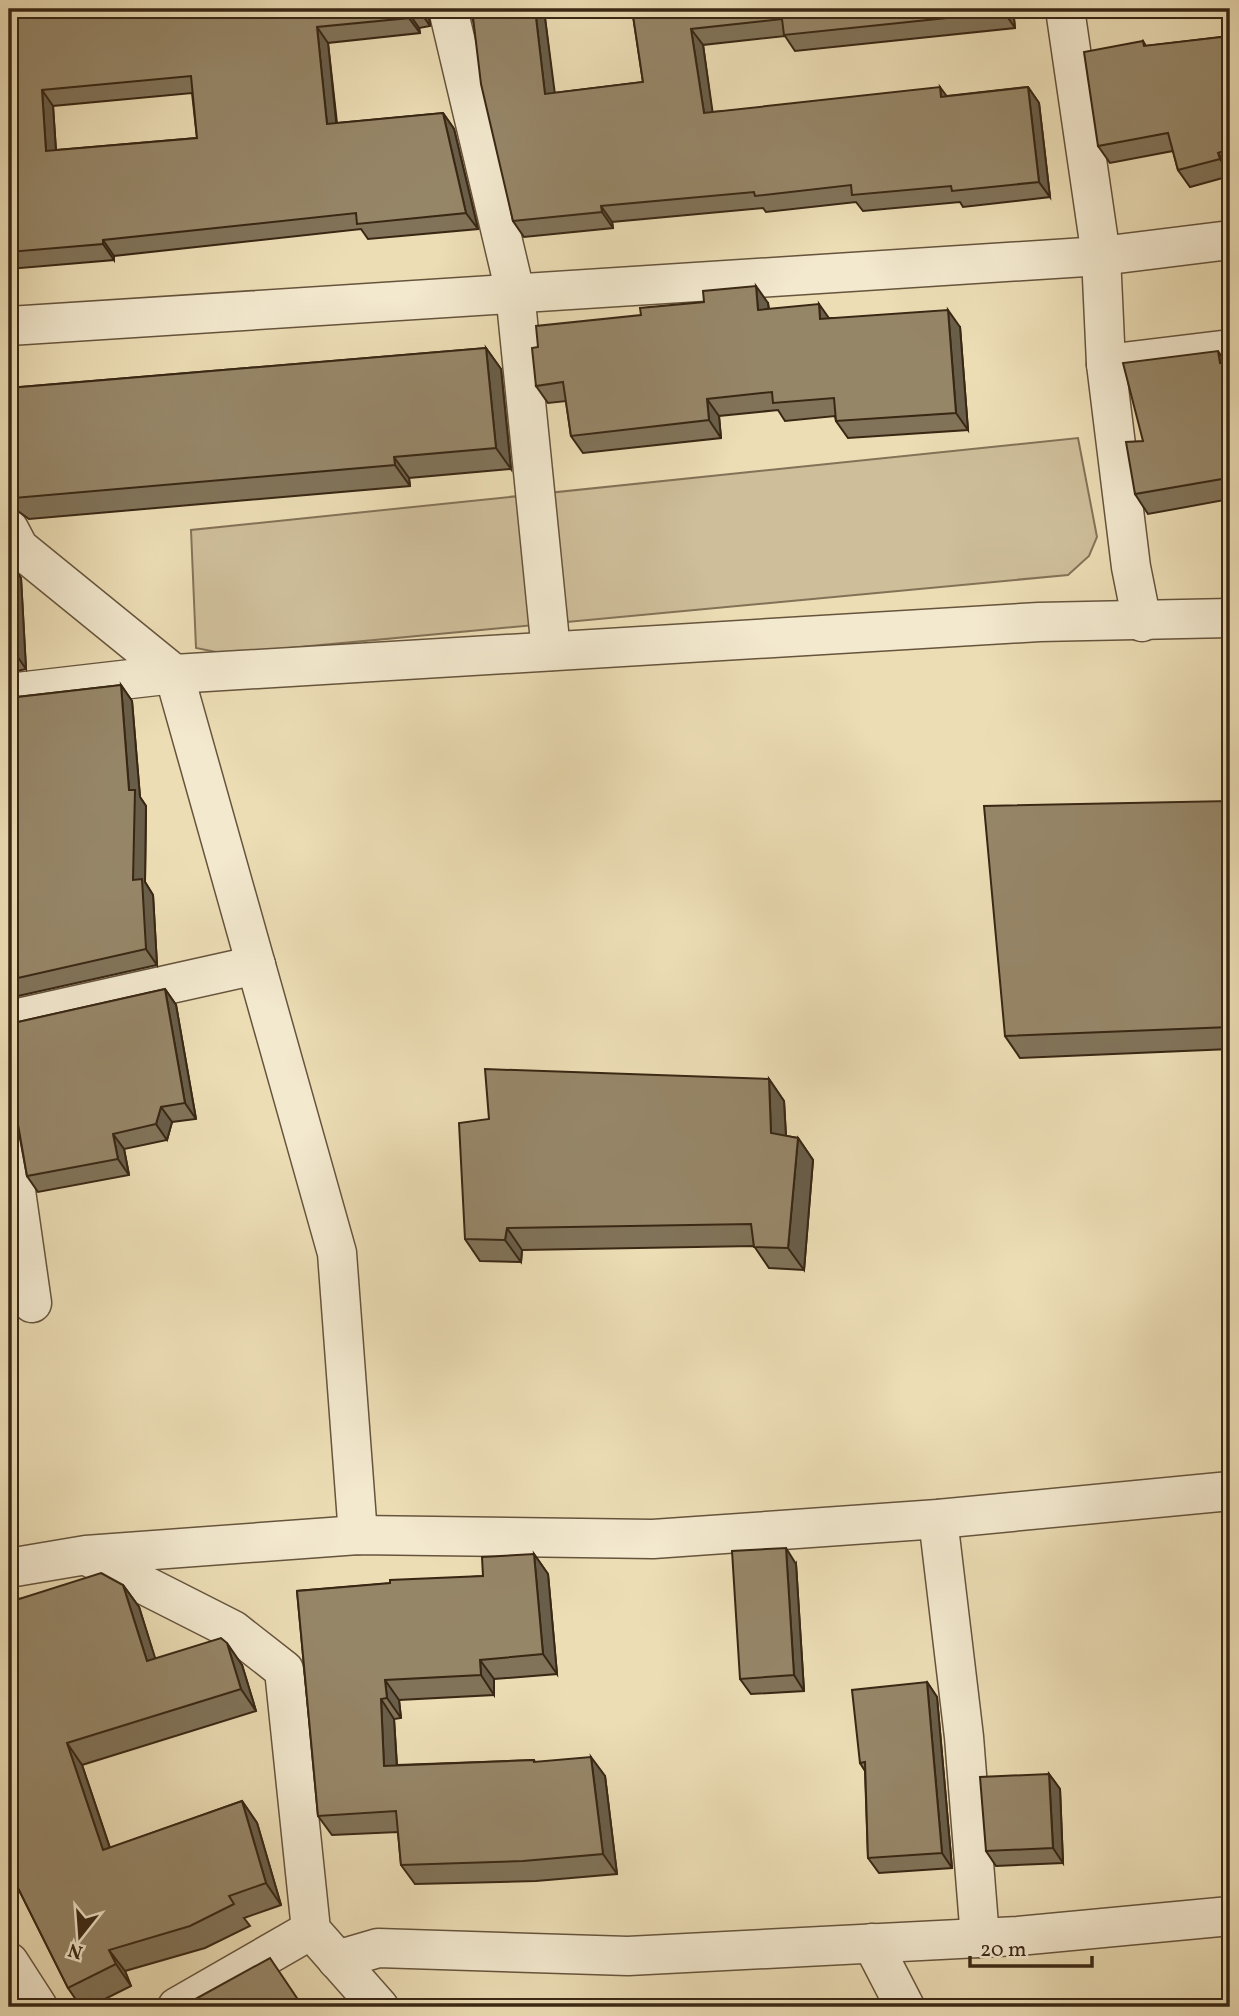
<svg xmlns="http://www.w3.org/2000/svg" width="1239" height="2016" font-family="Vollkorn,serif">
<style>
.green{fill:#cebe9a;stroke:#847257;stroke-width:2}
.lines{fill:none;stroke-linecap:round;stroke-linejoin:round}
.minor-casing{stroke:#66543c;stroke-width:41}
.minor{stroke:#f3e9cf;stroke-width:38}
.wall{fill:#817359;stroke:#392714;stroke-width:2;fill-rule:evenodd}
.shaded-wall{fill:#695e49;stroke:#392714;stroke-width:2}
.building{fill:#968668;stroke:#392714;stroke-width:2;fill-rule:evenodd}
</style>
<rect width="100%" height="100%" fill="#ecddb5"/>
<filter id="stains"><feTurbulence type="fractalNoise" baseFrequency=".00286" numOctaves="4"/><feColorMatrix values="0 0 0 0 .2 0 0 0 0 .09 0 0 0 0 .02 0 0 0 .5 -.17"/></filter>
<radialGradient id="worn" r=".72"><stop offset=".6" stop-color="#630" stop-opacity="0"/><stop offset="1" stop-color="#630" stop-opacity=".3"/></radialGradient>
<polygon class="green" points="1078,438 1097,537 1089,556 1068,575 226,654 196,648 191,530"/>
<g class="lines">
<defs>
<g id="minor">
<polyline points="448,9 515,292 551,651"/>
<polyline points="1065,9 1101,256 1106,364 1131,567 1142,622"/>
<polyline points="9,326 1101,256 1230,240"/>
<polyline points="1106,364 1230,349"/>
<polyline points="9,529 19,548 174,674 337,1253 358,1535"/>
<polyline points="9,693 174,674 1039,622 1230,618"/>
<polyline points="9,1020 256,965"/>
<polyline points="9,1142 32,1303"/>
<polyline points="938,1519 964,1737 980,1938"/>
<polyline points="87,1556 233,1630 284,1670 311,1930 379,2007"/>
<polyline points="9,1568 86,1555 358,1535 653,1539 938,1519 1230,1491"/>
<polyline points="872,1943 905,2007"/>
<polyline points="337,1960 378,1948 628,1956 1018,1936 1230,1916"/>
<polyline points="9,1962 38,2007"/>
<polyline points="177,2007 311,1930"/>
</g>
</defs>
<use href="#minor" class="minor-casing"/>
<use href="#minor" class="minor"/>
</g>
<g class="wall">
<path d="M9 9H428L430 26 419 28 420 33 328 43 337 123 443 113 454 129 478 229 368 239 361 229 114 256V260L9 269ZM192 93 197 138 56 150 53 106Z"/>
<polygon points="465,9 556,9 544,10 554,93 643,82 632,9 1013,9 1015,28 795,51 785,36 703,45 712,112 947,96 1028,87 1039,103 1050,197 963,207 960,202 863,211 856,202 766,212 763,208 612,222 613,228 524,237 513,221 473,20"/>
<polygon points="1230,36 1230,176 1190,187 1178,170 1173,151 1110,163 1098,146 1143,41 1146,46"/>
<polygon points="768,303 769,309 829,318 960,327 968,430 848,438 836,421 835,416 785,421 778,410 719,416 721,438 583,453 571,436 566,401 548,403 536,386"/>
<polygon points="486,348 501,369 511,469 409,478 410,486 29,519 15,509 9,500 9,388"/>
<polygon points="1230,361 1230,499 1148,514 1135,494 1143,441 1225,362"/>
<polygon points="9,562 21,578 26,669 9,673"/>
<polygon points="121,685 132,701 140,797 146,806 145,882 153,895 157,965 9,998 9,698"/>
<polygon points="1230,801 1230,1049 1020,1058 1005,1036"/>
<polygon points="165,989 176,1005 196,1119 172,1122 167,1140 124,1149 129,1175 38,1192 27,1176 17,1122 9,1121 9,1024"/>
<polygon points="769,1079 784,1101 786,1136 798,1138 813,1160 804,1270 769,1268 754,1246 522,1250 521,1262 480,1261 465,1239 489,1119"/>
<polygon points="9,1283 14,1314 9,1315"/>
<polygon points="534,1554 548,1574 557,1674 494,1679 494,1695 399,1700 401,1718 394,1719 397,1765 534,1760 535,1762 605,1776 617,1874 536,1881 415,1884 401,1865 398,1832 332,1835 318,1816 297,1591 483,1576"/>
<polygon points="796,1564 804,1691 751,1694 740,1679"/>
<polygon points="123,1585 139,1607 155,1659 242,1665 256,1711 82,1765 110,1848 242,1801 257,1823 281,1905 244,1918 250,1926 205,1948 125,1971 131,1986 89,2007 81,2007 68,1988 11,1874 9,1875 9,1586 19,1599"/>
<polygon points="927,1682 937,1697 952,1868 879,1873 868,1858 865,1771 860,1763"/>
<polygon points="1049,1774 1060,1789 1063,1863 996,1866 986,1851"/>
</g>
<g class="shaded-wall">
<polygon points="418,9 428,9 430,26 419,10"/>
<polygon points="535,9 543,9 544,10 557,110 545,94"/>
<polygon points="1004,9 1013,9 1015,28 1004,12"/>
<polygon points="408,12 419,28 420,33 409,18"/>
<polygon points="317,27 328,43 338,140 327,124"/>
<polygon points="691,29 703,45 715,129 704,113"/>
<polygon points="940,87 951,102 941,97"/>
<polygon points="1028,87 1039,103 1050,197 1039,182"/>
<polygon points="42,90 53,106 57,167 46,151"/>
<polygon points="443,113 454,129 478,229 466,213"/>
<polygon points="1218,153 1230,169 1230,174 1220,159"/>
<polygon points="601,206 612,222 613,228 602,212"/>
<polygon points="103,240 114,256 114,260 103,244"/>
<polygon points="756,286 768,303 770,327 758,310"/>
<polygon points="819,304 831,321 820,319"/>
<polygon points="948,310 960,327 968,430 956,413"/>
<polygon points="486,348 501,369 511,469 496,448"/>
<polygon points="1218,351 1230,369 1220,363"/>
<polygon points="707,399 719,416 721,438 709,420"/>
<polygon points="394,457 409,478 410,486 395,465"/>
<polygon points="10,562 21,578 26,669 15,653"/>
<polygon points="121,685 132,701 140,797 146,806 145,882 153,895 157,965 146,949 133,880 129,790"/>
<polygon points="165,989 176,1005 196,1119 185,1103"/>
<polygon points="769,1079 784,1101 787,1155 771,1133"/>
<polygon points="161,1107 172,1122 167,1140 156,1124"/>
<polygon points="113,1134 124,1149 129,1175 118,1159"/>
<polygon points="798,1138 813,1160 804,1270 788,1248"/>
<polygon points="507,1228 522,1250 521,1262 505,1240"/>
<polygon points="9,1283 14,1314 9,1307"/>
<polygon points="786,1548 796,1564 804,1691 794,1675"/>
<polygon points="534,1554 548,1574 557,1674 543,1654"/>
<polygon points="123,1585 139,1607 163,1683 147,1661"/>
<polygon points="10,1586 25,1608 16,1600"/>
<polygon points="227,1643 242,1665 256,1711 241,1689"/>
<polygon points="480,1660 494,1679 494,1695 481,1675"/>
<polygon points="385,1680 399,1700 401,1718 387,1698"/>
<polygon points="927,1682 937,1697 952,1868 942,1853"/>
<polygon points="381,1699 394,1719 398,1786 384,1766"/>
<polygon points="67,1743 82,1765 118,1872 103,1850"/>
<polygon points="591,1757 605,1776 617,1874 603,1854"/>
<polygon points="1049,1774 1060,1789 1063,1863 1053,1848"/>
<polygon points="242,1801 257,1823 281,1905 266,1883"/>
<polygon points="109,1950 125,1971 131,1986 116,1964"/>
</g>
<g class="building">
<path d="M9 9H418L419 10 408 12 409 18 317 27 327 124 443 113 466 213 357 224 356 213 103 240V244L9 252ZM191 76 197 138 46 151 42 90Z"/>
<polygon points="472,9 535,9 545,94 643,82 632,9 1004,9 1004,12 784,35 782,19 691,29 704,113 940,87 941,97 1028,87 1039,182 952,191 951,186 852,195 851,185 755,196 754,192 601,206 602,212 513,221 481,84"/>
<polygon points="1230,36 1230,149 1218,153 1220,159 1178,170 1168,133 1098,146 1084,52 1143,41 1144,46"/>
<polygon points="756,286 758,310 819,304 820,319 948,310 956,413 836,421 834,398 773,403 772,392 707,399 709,420 571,436 563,382 536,386 532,348 538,347 536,326 641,315 640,308 704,302 703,291"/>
<polygon points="486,348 496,448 394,457 395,465 14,498 9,494 9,388"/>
<polygon points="1218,351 1220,363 1230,361 1230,492 1228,478 1135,494 1126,442 1143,441 1123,363"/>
<polygon points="9,562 10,562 15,653 9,655"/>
<polygon points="121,685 129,790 135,790 133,880 142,879 146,949 9,980 9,698"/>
<polygon points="1230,801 1230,1027 1005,1036 984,806"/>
<polygon points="165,989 185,1103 161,1107 156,1124 113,1134 118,1159 27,1176 16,1113 9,1108 9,1024"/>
<polygon points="485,1069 769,1079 771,1133 798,1138 788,1248 754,1247 751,1224 507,1228 505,1240 465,1239 459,1123 489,1119"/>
<polygon points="786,1548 794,1675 740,1679 732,1551"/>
<polygon points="534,1554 543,1654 480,1660 481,1675 385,1680 387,1698 381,1699 384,1766 534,1760 534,1762 591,1757 603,1854 523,1861 401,1865 396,1811 318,1816 297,1591 390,1583 390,1580 483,1576 482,1557"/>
<polygon points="101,1573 123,1585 147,1661 221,1638 227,1643 241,1689 67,1743 103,1850 242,1801 266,1883 229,1896 234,1904 190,1926 109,1950 116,1964 68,1988 9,1870 9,1586 10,1586 16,1600"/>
<polygon points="927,1682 942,1853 868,1858 865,1762 860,1763 852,1690"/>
<polygon points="1049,1774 1053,1848 986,1851 980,1777"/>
<polygon points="270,1958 303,2007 181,2007"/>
</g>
<rect width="1239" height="2016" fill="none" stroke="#ecddb5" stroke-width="35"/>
<rect x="10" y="10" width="1218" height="1995" fill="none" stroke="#392714" stroke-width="3.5"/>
<rect x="18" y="18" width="1204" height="1981" fill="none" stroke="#392714" stroke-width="2"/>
<g transform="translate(80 1936) rotate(197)" stroke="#f3e9cf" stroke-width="5" paint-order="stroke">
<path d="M0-5L12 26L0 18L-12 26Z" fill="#392714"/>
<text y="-10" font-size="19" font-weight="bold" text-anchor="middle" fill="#392714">N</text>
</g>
<path d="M970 1956v10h122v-10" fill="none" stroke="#392714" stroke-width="3.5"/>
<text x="980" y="1956" font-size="21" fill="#392714" stroke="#f3e9cf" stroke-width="5" paint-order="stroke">20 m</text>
<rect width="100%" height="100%" filter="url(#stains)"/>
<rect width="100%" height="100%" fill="url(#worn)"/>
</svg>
